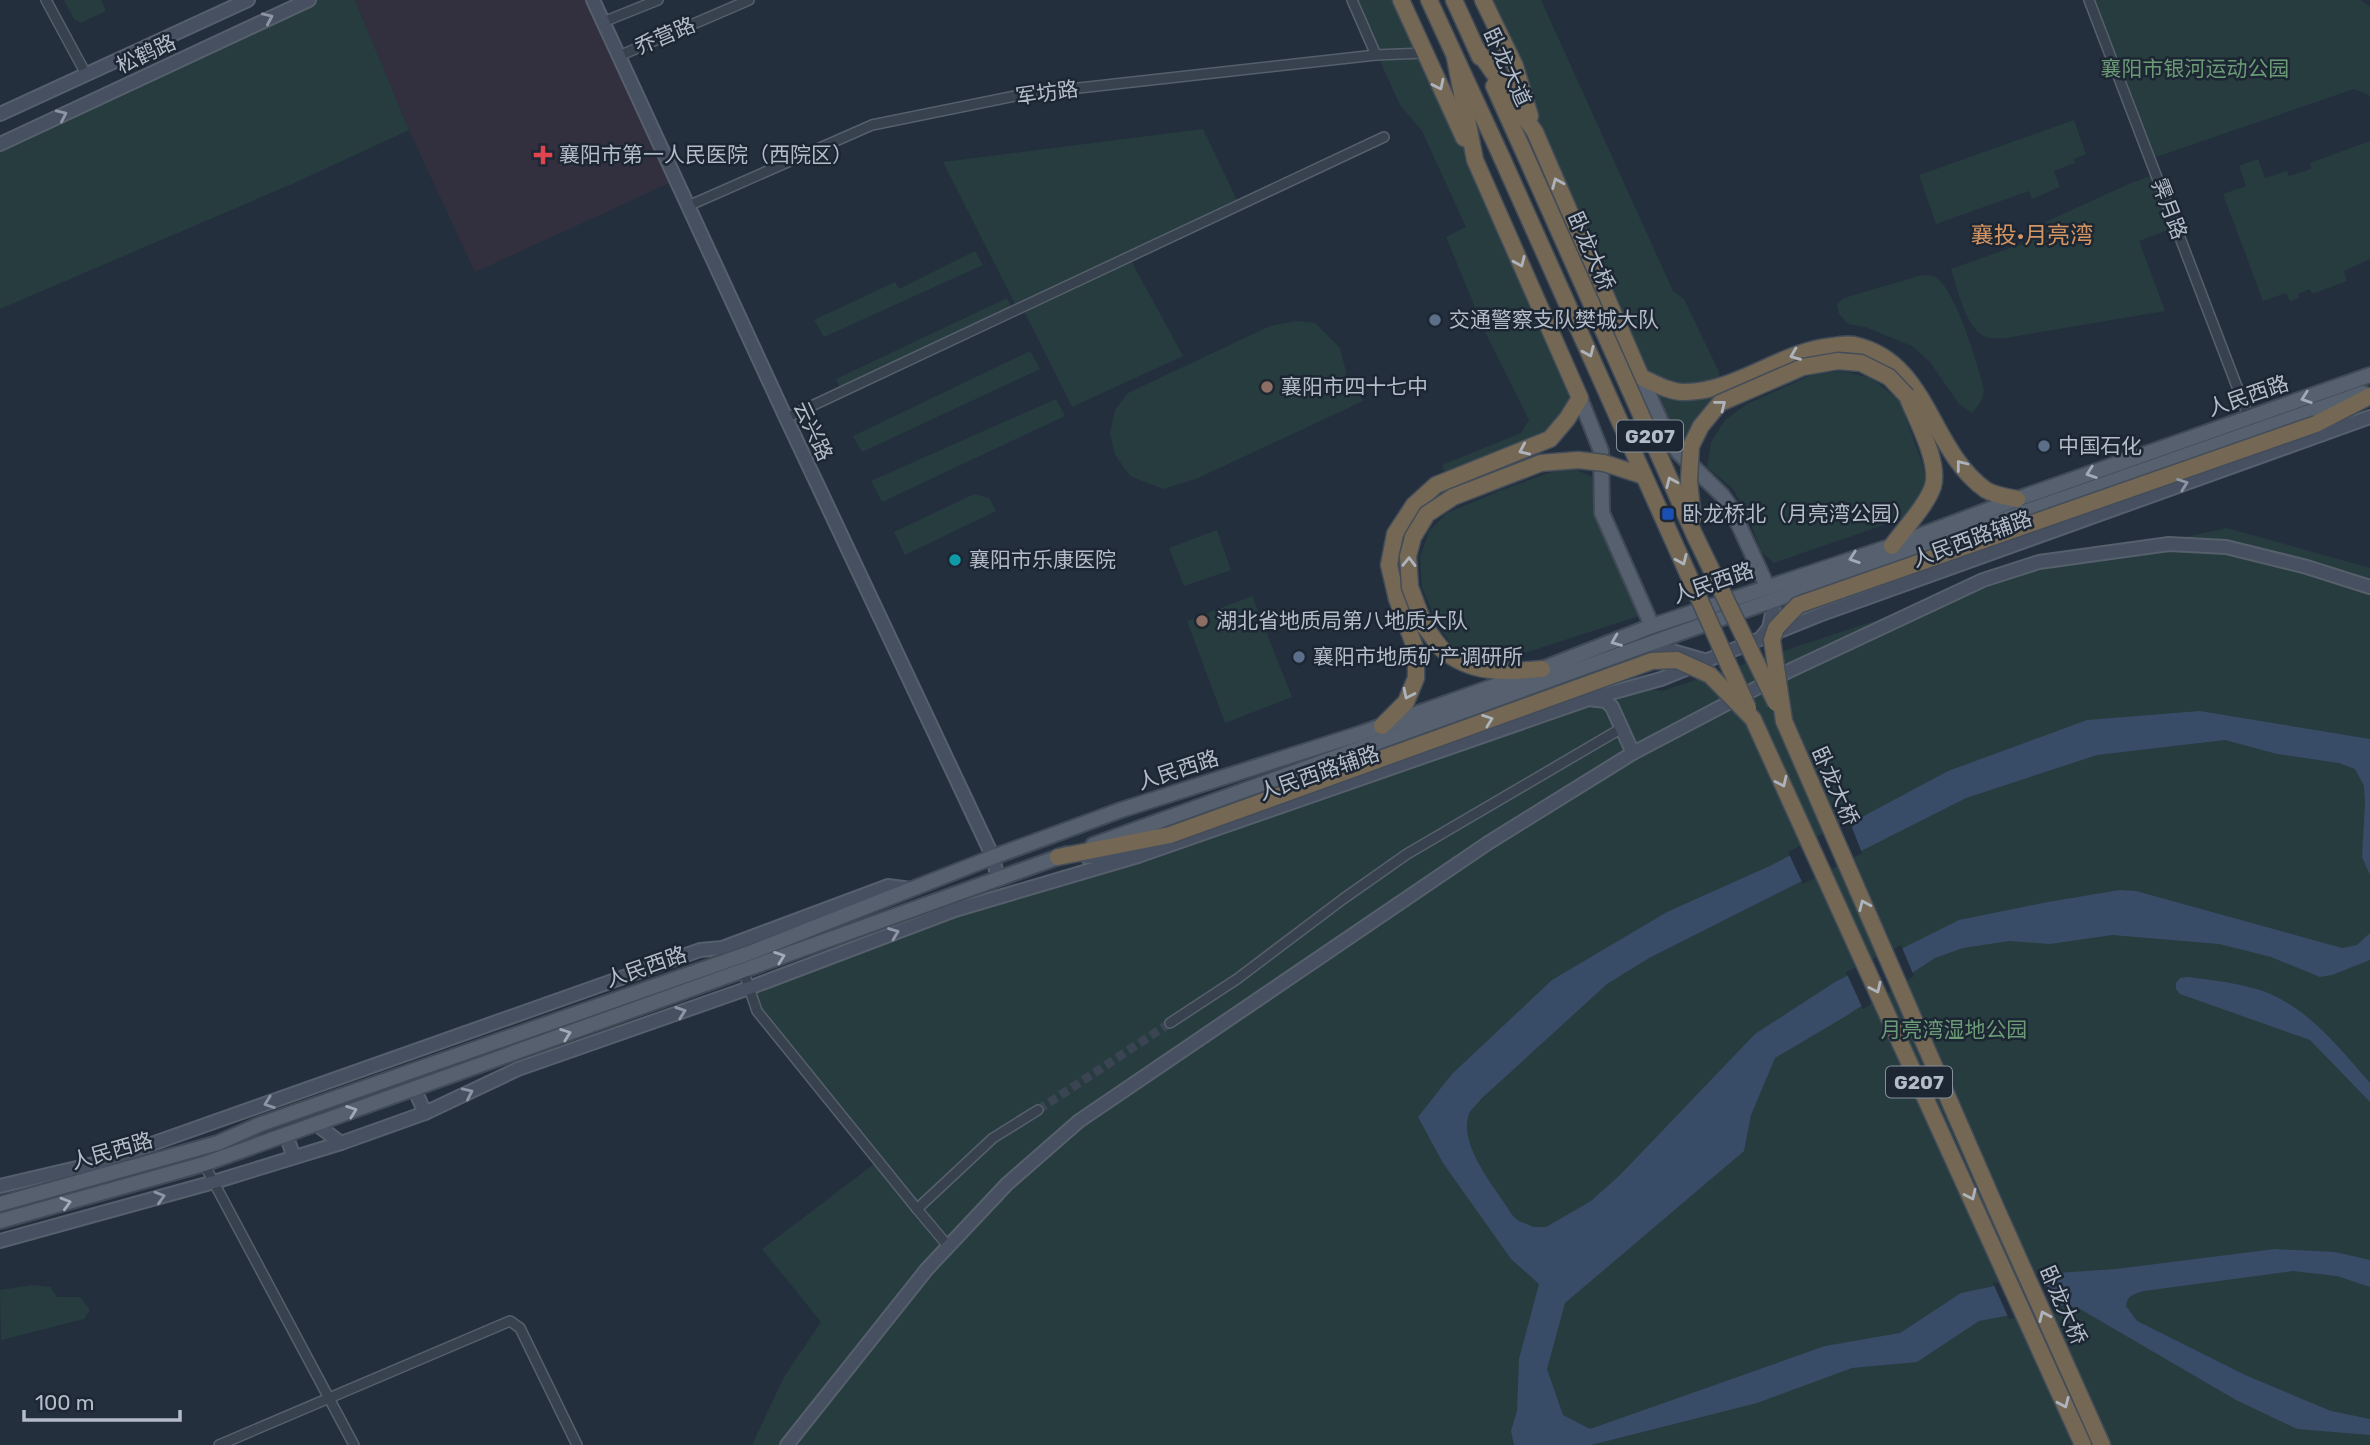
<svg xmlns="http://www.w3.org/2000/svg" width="2370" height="1445" font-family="Rubik,'Noto Sans SC',sans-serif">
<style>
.medical{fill:#32303f}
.green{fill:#263c3f}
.water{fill:#394c67}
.pier{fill:#242f3e}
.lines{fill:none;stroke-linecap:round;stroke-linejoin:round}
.street-tunnel{stroke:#3a4453;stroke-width:9;stroke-dasharray:9 4.5;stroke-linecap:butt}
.street-casing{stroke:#565f6c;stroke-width:12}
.secondary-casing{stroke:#565f6c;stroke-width:16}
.primary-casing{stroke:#414a57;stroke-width:18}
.highway-casing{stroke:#434c59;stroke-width:19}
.street{stroke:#38414e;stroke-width:9}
.secondary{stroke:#465061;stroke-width:12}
.primary{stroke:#56606e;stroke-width:14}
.highway{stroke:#746855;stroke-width:16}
.highway-bridge-casing{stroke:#434c59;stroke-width:19;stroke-linecap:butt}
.highway-bridge{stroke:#746855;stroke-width:16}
.oneway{stroke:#8e96a5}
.oneway2{stroke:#aeb4bd}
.oneway3{stroke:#a1aab7}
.health-dot{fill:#e0444e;stroke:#1d2633;stroke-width:2.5}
.service-dot{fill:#5c6f8a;stroke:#1d2633;stroke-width:2.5}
.education-dot{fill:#8d6e63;stroke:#1d2633;stroke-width:2.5}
.transit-dot{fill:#1a4fb4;stroke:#1d2633;stroke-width:2.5}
.culture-dot{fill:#0f9aa8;stroke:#1d2633;stroke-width:2.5}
.labels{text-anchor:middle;stroke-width:5;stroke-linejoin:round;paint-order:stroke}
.shield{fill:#1d2633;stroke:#878f9c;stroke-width:2}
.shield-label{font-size:19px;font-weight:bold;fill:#b4bcc9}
.street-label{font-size:21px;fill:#b4bcc9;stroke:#1d2633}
.park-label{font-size:21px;fill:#6b9a76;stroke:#1d2633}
.poi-label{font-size:21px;fill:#b4bcc9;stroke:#1d2633;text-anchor:start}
.neighbourhood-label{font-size:23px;fill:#d59563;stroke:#1d2633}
</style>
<rect width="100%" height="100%" fill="#242f3e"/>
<polygon class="medical" points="355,0 593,0 676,180 475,272 409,130"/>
<g class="green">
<polygon points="64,0 101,0 106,11 81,23 74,19"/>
<polygon points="309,0 355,0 409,130 292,184 0,309 0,144"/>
<polygon points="1352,0 1401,0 1580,398 1550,439 1448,481 1442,465 1521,433 1529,420 1487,336 1446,237 1466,227 1422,131 1400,105"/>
<polygon points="1483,0 1541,0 1673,291 1684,299 1719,372 1721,386 1685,393 1641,377"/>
<polygon points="2089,0 2361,0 2370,7 2370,98 2369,95 2354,89 2150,159"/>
<polygon points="2074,120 2086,154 2074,159 2075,163 2054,171 2060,187 2032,199 2029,191 1936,224 1919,175"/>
<polygon points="1203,129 1237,200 1015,304 943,162"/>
<polygon points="2370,141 2370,259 2344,271 2347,281 2312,294 2310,289 2298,294 2299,298 2290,301 2286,293 2263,301 2223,194 2246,186 2239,166 2258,159 2265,178 2287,171 2289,176 2311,169 2310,163"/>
<path d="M2156 174 2176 227 2139 241 2165 311 2006 338C2001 338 1995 339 1990 338 1966 334 1958 289 1951 269L2041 237 2043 231 2041 224 2131 183Z"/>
<polygon points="975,251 983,265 824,337 814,320 895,282 899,289"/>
<polygon points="1129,257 1183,356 1072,407 1022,307"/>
<path d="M1922 275C1925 276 1929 275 1933 276 1954 283 1978 366 1984 389L1982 400 1972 413 1959 404 1930 362 1912 346 1865 327 1848 324 1839 314 1837 304 1844 298Z"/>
<polygon points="1007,298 1013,311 842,391 836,379"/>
<polygon points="1296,321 1315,323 1340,348 1346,372 1341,395 1358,387 1363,401 1198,478 1163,489 1130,476 1115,455 1110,433 1115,410 1128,393 1270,326"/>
<polygon points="1030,351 1040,369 862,452 853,436"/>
<polygon points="1841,371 1871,378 1900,401 1922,463 1927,484 1907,517 1774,563 1761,552 1751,524 1734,490 1707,467 1711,442 1725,420 1747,404 1814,374"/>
<path d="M1724 392C1704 404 1693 419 1683 440L1670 428 1658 394C1685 403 1697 400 1724 392Z"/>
<polygon points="1056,399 1065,416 882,502 871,481"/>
<polygon points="1571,467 1592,477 1596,515 1642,615 1491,664 1456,651 1439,627 1422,588 1420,557 1429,531 1447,513 1499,491 1545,474"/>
<polygon points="974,494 989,498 996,511 905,555 894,532"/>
<polygon points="2227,528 2370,568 2370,1445 752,1445 784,1377 821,1322 762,1249 878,1161 757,1011 749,988 955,910 1634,686 1662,691 1950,596 1983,580"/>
<polygon points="1217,530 1231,570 1184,586 1169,548"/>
<polygon points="1252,596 1292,697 1225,723 1187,621"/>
<polygon points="32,1285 50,1287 57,1297 80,1297 90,1310 84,1319 1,1340 0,1290"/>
</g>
<g class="water">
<path d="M2200 711 2370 739V875L2362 857 2365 803 2364 786 2355 769 2339 763 2277 754 2225 740 2097 755 1966 798 1649 958 1607 984 1481 1099C1477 1105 1469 1110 1468 1117 1460 1148 1497 1190 1513 1216L1519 1221 1534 1227H1546L1591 1201 1620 1175 1755 1034 1835 982 1959 920 2048 902 2120 890 2136 891 2342 948 2357 945 2370 933V960L2332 975 2320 977 2271 957 2219 944 2112 935 2050 944 2009 941 1963 948 1935 958 1846 1016 1775 1058 1751 1115 1744 1151 1565 1303 1547 1369 1563 1415 1590 1429 1825 1346 1900 1333 1961 1293 2056 1273 2116 1269 2275 1249 2335 1252 2370 1260V1287L2337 1276 2293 1271 2144 1291C2134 1294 2127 1295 2126 1306L2137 1321 2245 1375 2331 1411 2370 1419V1435L2297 1429 2236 1400 2080 1309 2064 1305 1979 1321 1917 1362 1852 1368 1757 1403 1591 1445H1514L1511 1431 1517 1411 1519 1359 1539 1284 1511 1259 1443 1163 1418 1117 1452 1074 1552 980 1667 912 1772 865 1948 771 2087 720Z"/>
<path d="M2187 977C2212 980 2246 984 2268 993 2311 1011 2340 1049 2370 1083V1102L2310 1040 2180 994 2176 989V983L2180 978Z"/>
</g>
<g class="pier">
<polygon points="1849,820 1862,853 1803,884 1788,852"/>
<polygon points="1901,945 1914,976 1863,1009 1846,972"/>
<polygon points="2041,1273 2057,1309 2009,1319 1993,1283"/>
</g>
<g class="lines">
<polyline class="street-tunnel" points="1038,1110 1170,1023"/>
<defs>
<g id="street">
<polyline points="46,0 86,74"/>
<polyline points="1352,0 1376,55"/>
<polyline points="2089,0 2249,418"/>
<polyline points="603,22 658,0"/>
<polyline points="619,56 749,0"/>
<polyline points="688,206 872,125 1025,94 1376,55 1424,53"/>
<polyline points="786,418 1384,137"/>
<polyline points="743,970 757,1011 917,1209 993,1138 1038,1110"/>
<polyline points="1170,1023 1237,979 1343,899 1407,854 1622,728"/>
<polyline points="204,1164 354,1445"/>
<polyline points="917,1209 948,1246"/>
<polyline points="219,1445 510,1321 520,1328 577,1445"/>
</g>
<g id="secondary">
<polyline points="593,0 786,418 993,857 998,879"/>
<polyline points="0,114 248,0"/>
<polyline points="0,144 309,0"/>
<polyline points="1761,638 1769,628 1775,600"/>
<polyline points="1648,644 1707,661"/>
<polyline points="1589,699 1661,679 1819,615 2370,417"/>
<polyline points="1087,857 1138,856 1589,699 1606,701 1612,707 1633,753"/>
<polyline points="414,1088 425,1113"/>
<polyline points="316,1124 341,1143"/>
<polyline points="286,1135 294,1157"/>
<polyline points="0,1186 98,1163 700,950 722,948 888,886 911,889"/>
<polyline points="0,1241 214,1182 341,1143 425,1113 518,1069 749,988 955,910 1138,856"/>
<polyline points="787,1445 927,1269 1007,1184 1079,1121 1488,843 1633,753 1791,670 1983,580 2039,562 2169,544 2226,547 2307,567 2370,587"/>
</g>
<g id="primary">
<polyline points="1641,377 1666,433 1679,453 1722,495 1731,508 1767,586"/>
<polyline points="1580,398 1601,451 1602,513 1652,626"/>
<polyline points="1093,845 1660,640 2363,393"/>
<polyline points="0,1204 218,1143 261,1124 752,952 993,857 1121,810 1359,734 1542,669 1652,626 1892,546 2017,499 2370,375"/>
<polyline points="0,1221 204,1164 1067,854"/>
</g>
<g id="highway">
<polyline points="1401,0 1464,138"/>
<polyline points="1429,0 1501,156"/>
<polyline points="1454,0 1480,57"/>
<polyline points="1483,0 1515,66 1530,116"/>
<path d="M1476 48 1535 132 1641 377C1654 383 1671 393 1686 392 1738 391 1781 351 1833 346 1839 345 1847 344 1854 345 1929 361 1929 450 1986 490 1994 495 2007 497 2017 499"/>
<polyline points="1494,86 1522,148"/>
<polyline points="2316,424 2370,396"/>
<path d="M1892 546C1904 529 1927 505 1933 486 1940 462 1916 419 1907 396"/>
<path d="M1425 627C1431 634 1436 643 1442 649 1471 675 1506 672 1542 669"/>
<polyline points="1753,719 2083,1445"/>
<polyline points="1784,721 1996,1208 2102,1445"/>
<polyline points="1382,726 1406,702 1416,678 1416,650 1397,599 1389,565 1395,534 1414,505 1436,485 1550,439 1567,419 1580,398 1475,160 1455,58"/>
<polyline points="1058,857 1170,835"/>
</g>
</defs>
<use href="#street" class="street-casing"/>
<use href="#secondary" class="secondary-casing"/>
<use href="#primary" class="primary-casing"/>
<use href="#highway" class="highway-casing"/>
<use href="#street" class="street"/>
<use href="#secondary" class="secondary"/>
<use href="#primary" class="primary"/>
<use href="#highway" class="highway"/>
<defs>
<g id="highway-bridge">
<polyline points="1522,148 1695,536 1776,703"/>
<polyline points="1501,156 1748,708"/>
<polyline points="1693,519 1689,481 1691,446 1701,426 1720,403 1803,367 1838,361 1861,363 1889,377 1907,396"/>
<polyline points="1425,627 1410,587 1408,556 1413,537 1427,514 1453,497 1541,463 1578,460 1604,463 1644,476"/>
<polyline points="1784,721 1772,640 1776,628 1798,605 2316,424"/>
<polyline points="1170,835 1652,661 1677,660 1710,675 1753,719"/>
</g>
</defs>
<use href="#highway-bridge" class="highway-bridge-casing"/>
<use href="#highway-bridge" class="highway-bridge"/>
</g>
<defs><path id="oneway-chevron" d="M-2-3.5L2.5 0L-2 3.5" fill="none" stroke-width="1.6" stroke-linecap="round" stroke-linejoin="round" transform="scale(1.75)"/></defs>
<g class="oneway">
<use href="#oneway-chevron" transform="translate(268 18) rotate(-24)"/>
<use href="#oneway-chevron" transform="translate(62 115) rotate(-25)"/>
<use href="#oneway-chevron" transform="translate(2183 484) rotate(-20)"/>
<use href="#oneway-chevron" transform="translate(894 933) rotate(-21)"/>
<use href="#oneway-chevron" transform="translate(681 1012) rotate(-19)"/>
<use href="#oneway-chevron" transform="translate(468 1093) rotate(-25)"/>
<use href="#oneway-chevron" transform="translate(269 1103) rotate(160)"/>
<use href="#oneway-chevron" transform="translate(160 1197) rotate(-16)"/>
</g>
<g class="oneway2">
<use href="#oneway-chevron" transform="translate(1439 85) rotate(64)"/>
<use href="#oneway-chevron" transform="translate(1557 183) rotate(-113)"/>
<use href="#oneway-chevron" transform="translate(1520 262) rotate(66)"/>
<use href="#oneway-chevron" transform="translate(1589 352) rotate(66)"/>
<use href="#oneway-chevron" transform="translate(1795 355) rotate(158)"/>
<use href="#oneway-chevron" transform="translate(1721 405) rotate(-38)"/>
<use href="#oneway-chevron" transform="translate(1524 450) rotate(156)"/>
<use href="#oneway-chevron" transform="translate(1961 465) rotate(-128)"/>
<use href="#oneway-chevron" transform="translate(1671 482) rotate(-114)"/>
<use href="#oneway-chevron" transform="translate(1682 560) rotate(66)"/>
<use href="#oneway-chevron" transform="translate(1409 562) rotate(-89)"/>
<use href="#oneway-chevron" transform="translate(1408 694) rotate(116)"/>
<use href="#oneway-chevron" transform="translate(1488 720) rotate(-20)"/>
<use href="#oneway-chevron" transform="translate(1782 782) rotate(65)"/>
<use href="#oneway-chevron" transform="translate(1864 905) rotate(-114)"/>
<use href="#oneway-chevron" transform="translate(1876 988) rotate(65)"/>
<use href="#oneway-chevron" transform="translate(1971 1195) rotate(65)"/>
<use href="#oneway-chevron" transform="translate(2044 1316) rotate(-114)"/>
<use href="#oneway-chevron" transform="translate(2064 1403) rotate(66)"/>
</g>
<g class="oneway3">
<use href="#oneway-chevron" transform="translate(2306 398) rotate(161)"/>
<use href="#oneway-chevron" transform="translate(2091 473) rotate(161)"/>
<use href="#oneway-chevron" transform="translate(1854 558) rotate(161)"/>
<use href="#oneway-chevron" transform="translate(1616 641) rotate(158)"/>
<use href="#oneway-chevron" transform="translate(780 957) rotate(-20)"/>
<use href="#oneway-chevron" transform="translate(566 1034) rotate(-20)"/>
<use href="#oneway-chevron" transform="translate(352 1111) rotate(-20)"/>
<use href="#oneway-chevron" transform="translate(66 1203) rotate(-16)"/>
</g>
<path class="health-dot" d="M539.5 144.5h7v7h7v7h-7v7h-7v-7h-7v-7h7z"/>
<g class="service-dot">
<circle cx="1435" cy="320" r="7"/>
<circle cx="2044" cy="446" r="7"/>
<circle cx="1299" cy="657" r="7"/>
</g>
<g class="education-dot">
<circle cx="1267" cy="387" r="7"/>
<circle cx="1202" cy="621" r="7"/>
</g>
<rect class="transit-dot" x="1661" y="507" width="14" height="14" rx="3.5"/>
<circle class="culture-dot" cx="955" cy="560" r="7"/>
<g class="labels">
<g class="shield">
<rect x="1617" y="420.5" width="66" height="31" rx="5"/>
<rect x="1886" y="1066.5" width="66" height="31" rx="5"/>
</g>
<g class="shield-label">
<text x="1650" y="443">G207</text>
<text x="1919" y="1089">G207</text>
</g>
<g class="street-label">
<text transform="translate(665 36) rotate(-23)" y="7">乔营路</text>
<text transform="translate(146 54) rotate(-25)" y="7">松鹤路</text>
<text transform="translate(1507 67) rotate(65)" y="7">卧龙大道</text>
<text transform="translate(1047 93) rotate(-8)" y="7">军坊路</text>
<text transform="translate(2169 209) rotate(69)" y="7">霁月路</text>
<text transform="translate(1591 251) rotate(66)" y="7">卧龙大桥</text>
<text transform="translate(2248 396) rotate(-19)" y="7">人民西路</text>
<text transform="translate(813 431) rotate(65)" y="7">云兴路</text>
<text transform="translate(1972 539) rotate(-20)" y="7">人民西路辅路</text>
<text transform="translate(1713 583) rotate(-19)" y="7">人民西路</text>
<text transform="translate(1178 770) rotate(-18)" y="7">人民西路</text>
<text transform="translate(1319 773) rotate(-19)" y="7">人民西路辅路</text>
<text transform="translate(1835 786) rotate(66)" y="7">卧龙大桥</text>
<text transform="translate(646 967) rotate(-19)" y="7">人民西路</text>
<text transform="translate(112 1151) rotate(-16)" y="7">人民西路</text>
<text transform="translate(2063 1305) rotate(66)" y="7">卧龙大桥</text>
</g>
<g class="park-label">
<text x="2195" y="76">襄阳市银河运动公园</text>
<text x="1954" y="1037">月亮湾湿地公园</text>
</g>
<g class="poi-label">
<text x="559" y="162">襄阳市第一人民医院（西院区）</text>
<text x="1449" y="327">交通警察支队樊城大队</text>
<text x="1281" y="394">襄阳市四十七中</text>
<text x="2058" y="453">中国石化</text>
<text x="1682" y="521">卧龙桥北（月亮湾公园）</text>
<text x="969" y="567">襄阳市乐康医院</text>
<text x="1216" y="628">湖北省地质局第八地质大队</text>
<text x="1313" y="664">襄阳市地质矿产调研所</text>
</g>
<g class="neighbourhood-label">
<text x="2032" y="243">襄投·月亮湾</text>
</g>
</g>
<path d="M24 1410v10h156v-10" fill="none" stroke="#b4bcc9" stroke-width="3.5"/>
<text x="35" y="1410" font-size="21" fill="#b4bcc9" stroke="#1d2633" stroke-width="5" paint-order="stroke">100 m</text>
</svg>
